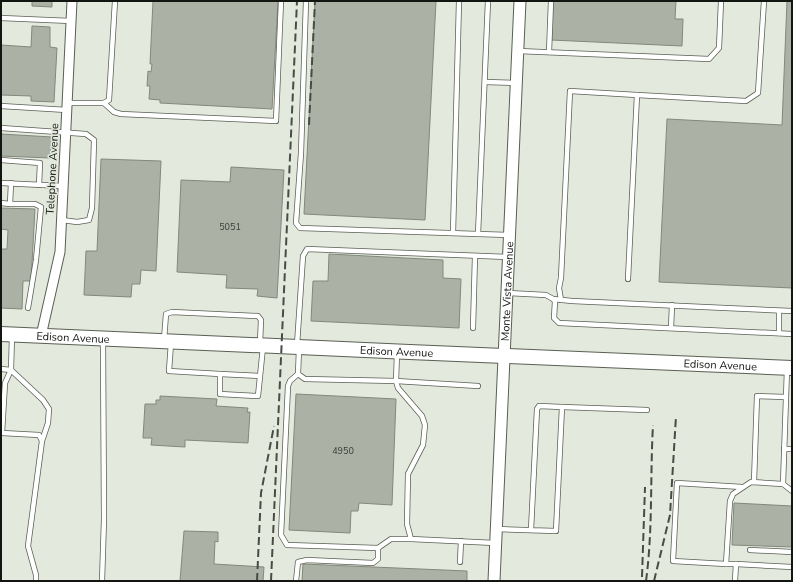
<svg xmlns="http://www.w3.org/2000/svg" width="793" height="582" font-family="'Nunito Sans',sans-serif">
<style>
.building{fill:#abb1a5;stroke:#82887c}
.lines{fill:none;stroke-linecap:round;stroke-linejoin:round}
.service-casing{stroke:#5a5f54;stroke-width:6}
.minor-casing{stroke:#5a5f54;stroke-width:11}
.tertiary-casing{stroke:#5a5f54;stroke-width:13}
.primary-casing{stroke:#5a5f54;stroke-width:16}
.service{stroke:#fff;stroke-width:4.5}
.minor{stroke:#fff;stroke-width:9}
.tertiary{stroke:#fff;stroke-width:11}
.primary{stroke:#fff;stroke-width:14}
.rail{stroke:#494c46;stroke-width:2;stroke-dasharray:8 4;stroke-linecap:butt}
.labels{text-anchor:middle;stroke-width:3;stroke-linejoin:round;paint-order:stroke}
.number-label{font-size:9px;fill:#393c36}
.street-label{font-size:11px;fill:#131511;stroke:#e3e9dd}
</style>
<rect width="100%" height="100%" fill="#e3e9dd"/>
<g class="building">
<polygon points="32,1 52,1 52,7 32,6"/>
<polygon points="153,1 278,1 272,109 160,103 160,100 149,99 150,86 147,86 148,71 151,72 152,64 150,64"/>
<polygon points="315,1 436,1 425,220 304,214"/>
<polygon points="553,1 676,1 675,19 683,19 682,46 551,40"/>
<polygon points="787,1 792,1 792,288 659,282 667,119 782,125"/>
<polygon points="32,26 50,27 50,47 57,48 54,102 31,101 31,96 1,95 1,45 31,47"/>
<polygon points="1,134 52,137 50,158 1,156"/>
<polygon points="101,159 161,161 156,271 141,270 140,284 132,284 131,297 84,295 86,251 97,251"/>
<polygon points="231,167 284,170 277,298 257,296 258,289 226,288 227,275 177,272 181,180 230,182"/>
<polygon points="1,208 35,209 31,281 23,281 22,309 1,308 1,249 7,249 8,230 1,229"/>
<polygon points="329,254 443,260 443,278 461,279 459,328 311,321 313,281 328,281"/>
<polygon points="296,394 396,399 392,505 359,503 358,511 351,511 350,533 289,530"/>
<polygon points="160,396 217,399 216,406 248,408 247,412 250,412 248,443 185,440 185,447 151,445 152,438 143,438 145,404 156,404 156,400 160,400"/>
<polygon points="734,503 792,506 792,547 732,545"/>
<polygon points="184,531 218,532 218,542 215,541 214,564 264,567 263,581 180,581"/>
<polygon points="303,564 467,571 467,581 302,581"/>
</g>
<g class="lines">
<defs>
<g id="service">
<polyline points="306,1 301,153 296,223 300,228 478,234 488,1"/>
<polyline points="1,18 71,21"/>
<polyline points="518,51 709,59 719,48 721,1"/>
<polyline points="549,52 551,1"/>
<polyline points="485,82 516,83"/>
<polyline points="637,95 746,101 758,93 764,1"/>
<polyline points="67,103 104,103 109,100 115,1"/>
<polyline points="104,103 114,112 121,114 276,121 281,1"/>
<polyline points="1,106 67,110"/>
<polyline points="1,128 86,134 94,140 92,208 89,220 77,222 62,220"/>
<polyline points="1,160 40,163 39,185"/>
<polyline points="1,183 63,186"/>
<polyline points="11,183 10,204 35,204 41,207 36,260 28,308"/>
<polyline points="1,203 10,204"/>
<polyline points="453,233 459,1"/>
<polyline points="478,234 509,235"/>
<polyline points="507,293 546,295 553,299 572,301 792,311"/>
<polyline points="553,299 555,301 554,318 559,323 792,334"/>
<polyline points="561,300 559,288 561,278 570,91 637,95 628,279"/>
<polyline points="473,328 475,256"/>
<polyline points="671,328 672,305"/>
<polyline points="779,333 779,311"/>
<polyline points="164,340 166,314 172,312 258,316 261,320 260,343"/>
<polyline points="171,343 169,371 220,374 220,394 258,396 263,347"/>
<polyline points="297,345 303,256 307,249 508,257"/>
<polyline points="299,349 298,374 305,379 396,381 478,386"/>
<polyline points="397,353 396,381 398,388 422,416 425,425 423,445 408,474 407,524 411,539 495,543"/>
<polyline points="1,369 11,370 12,336"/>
<polyline points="787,369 783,484 792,491"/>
<polyline points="220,374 259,376"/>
<polyline points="298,374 290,381 288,386 281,535 287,545 378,548 391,539 411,539"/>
<polyline points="562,407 647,410"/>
<polyline points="784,449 792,449"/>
<polyline points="754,482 757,396 786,397"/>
<polyline points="496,529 556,531 562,407 539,406 537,409 531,530"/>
<polyline points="750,550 792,552"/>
<polyline points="460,562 461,541"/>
<polyline points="726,564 673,561 677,483 742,487"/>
<polyline points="736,564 792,567"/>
<polyline points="36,581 36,575 28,546 42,441 48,423 49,409 43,400 11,370 5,383 2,433 39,435 42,441"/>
<polyline points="102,581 104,519 103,341"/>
<polyline points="296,581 298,562 307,560 373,563 378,559 378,548"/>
<polyline points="735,581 736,564 726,564 730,501 733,494 751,482 783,484"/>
</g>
<polyline id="minor" points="41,336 60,252 72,1"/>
<g id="tertiary">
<path id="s1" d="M494 581 520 1"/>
</g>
<g id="primary">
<path id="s2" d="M1 334C265 347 528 356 792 368"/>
</g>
</defs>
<use href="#service" class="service-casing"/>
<use href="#minor" class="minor-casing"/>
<use href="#tertiary" class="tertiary-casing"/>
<use href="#primary" class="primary-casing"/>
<use href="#service" class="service"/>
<use href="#minor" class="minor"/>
<use href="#tertiary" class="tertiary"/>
<use href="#primary" class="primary"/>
<g class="rail">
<polyline points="309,125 315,1"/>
<polyline points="642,577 645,487"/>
<polyline points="257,581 261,493 274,426"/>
<polyline points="271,581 297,1"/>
<path d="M646 581C653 529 650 477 653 425"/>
<polyline points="654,581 670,515 676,416"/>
</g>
</g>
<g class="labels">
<g class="number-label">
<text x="230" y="230">5051</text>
<text x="343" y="454">4950</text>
</g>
<g class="street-label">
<text transform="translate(52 169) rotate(-87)" y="4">Telephone Avenue</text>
<text dy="4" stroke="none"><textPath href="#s1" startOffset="290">Monte Vista Avenue</textPath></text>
<text dy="4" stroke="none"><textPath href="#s2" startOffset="72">Edison Avenue</textPath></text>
<text dy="4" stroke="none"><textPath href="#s2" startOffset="396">Edison Avenue</textPath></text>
<text dy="4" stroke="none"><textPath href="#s2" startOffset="720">Edison Avenue</textPath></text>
</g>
</g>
<rect width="793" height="582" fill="none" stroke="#131511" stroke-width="4"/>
</svg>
